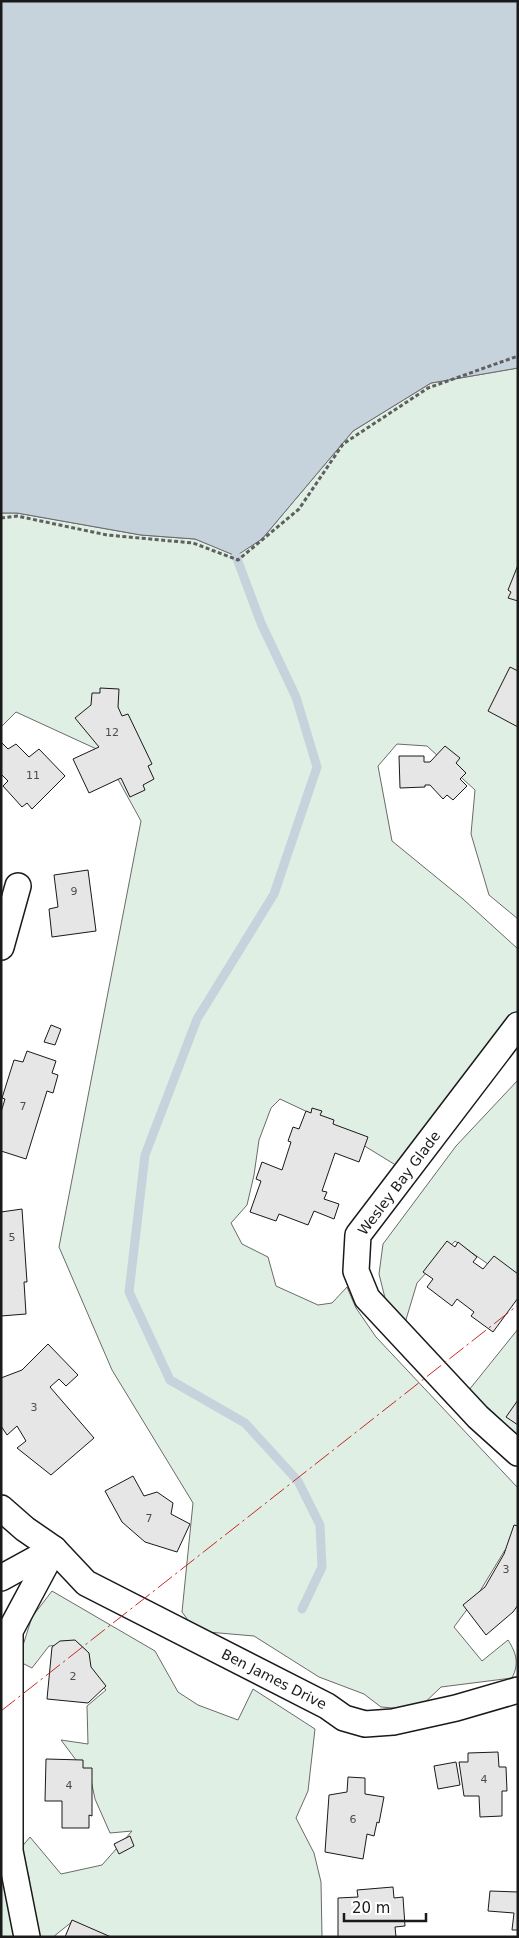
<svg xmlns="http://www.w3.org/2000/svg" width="519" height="1938" font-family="'DejaVu Sans',sans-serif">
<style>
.green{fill:#e0efe3;stroke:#6a6a6a}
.water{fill:#c6d2dc;stroke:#6a6a6a}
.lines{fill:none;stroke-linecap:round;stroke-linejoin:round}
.stream{stroke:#c6d2dc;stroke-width:9}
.building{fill:#e6e6e6;stroke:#1a1a1a}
.street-casing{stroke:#1a1a1a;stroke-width:28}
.path{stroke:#5f5f5f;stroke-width:3;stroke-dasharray:4 2.5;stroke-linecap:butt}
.street{stroke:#fff;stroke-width:25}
.power{stroke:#c62828;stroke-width:1;stroke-dasharray:18 4 2.5 4;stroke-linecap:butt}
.labels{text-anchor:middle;stroke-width:4;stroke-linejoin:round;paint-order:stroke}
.number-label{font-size:11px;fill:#4d4d4d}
.street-label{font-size:14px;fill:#1a1a1a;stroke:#fff}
</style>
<rect width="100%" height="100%" fill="#fff"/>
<g class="green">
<path d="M518 368V919L489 895 471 834 475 790 427 746 397 744 378 766 392 841 463 899 518 949V1026L407 1172 314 1115 280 1099 271 1108 259 1140 254 1175 247 1205 231 1223 242 1244 268 1257 276 1286 318 1305 332 1303 347 1287 356 1308 376 1337 518 1488V1553L505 1550 477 1596 454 1627 482 1661 508 1640C517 1654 519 1664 512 1678L441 1687 417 1710 381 1707 364 1694 319 1677 254 1636 196 1631 182 1612 193 1503 112 1370 59 1247 141 821 103 752 16 712 1 727V513H17L141 535 195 539 236 555 262 539 353 431 431 383Z"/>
<polygon points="518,1080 518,1289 488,1264 455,1241 417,1283 402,1333 387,1306 379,1274 383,1244 456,1146"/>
<polygon points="518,1329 518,1438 469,1390"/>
<polygon points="52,1591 155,1651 178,1692 198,1705 238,1720 253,1689 315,1729 308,1791 296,1818 314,1853 321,1882 322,1937 102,1937 73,1921 53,1937 35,1937 27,1914 29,1877 20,1849 30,1837 61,1874 102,1865 132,1831 110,1833 95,1799 91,1780 61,1740 88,1744 87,1706 106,1690 89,1671 86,1650 78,1643 49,1646 32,1668 18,1661 32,1617"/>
<polygon points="1,1853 16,1937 1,1937"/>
</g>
<polygon class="water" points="1,1 518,1 518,368 431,383 353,431 262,539 236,556 195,539 141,535 17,513 1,513"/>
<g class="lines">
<polyline class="stream" points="236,556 261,623 296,697 317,767 274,894 197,1019 145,1155 129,1292 170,1380 245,1423 298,1481 320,1525 322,1567 302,1609"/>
</g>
<g class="building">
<polygon points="518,565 518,601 508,598 511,592 508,590"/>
<polygon points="510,667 518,671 518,727 488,711"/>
<polygon points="100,688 119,689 118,707 122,716 128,714 152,764 148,766 154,779 143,785 145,790 130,797 121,778 89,793 73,759 99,747 75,718 91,705 92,693 100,693"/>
<polygon points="1,742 8,749 16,744 29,757 39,749 65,776 32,809 27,803 22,807 3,786 8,781 1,774"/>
<polygon points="445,746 460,758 456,763 466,773 460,779 467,786 453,800 447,795 443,799 430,785 425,785 425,787 400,788 399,756 424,756 424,762 430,762"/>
<polygon points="88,870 96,931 52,937 49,909 58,907 54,875"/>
<polygon points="51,1025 61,1029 55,1045 44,1042"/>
<polygon points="27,1051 56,1061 52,1073 58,1075 53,1093 47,1091 26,1159 1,1151 1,1112 5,1099 2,1098 14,1060 23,1062"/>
<polygon points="312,1108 322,1111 320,1115 334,1120 333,1124 368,1137 359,1162 335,1153 322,1191 327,1192 324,1199 339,1204 334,1219 314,1211 308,1225 279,1214 276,1221 250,1212 261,1181 256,1179 262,1162 282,1170 291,1142 288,1141 293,1127 299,1129 306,1111 311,1113"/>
<polygon points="22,1209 27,1282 24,1282 26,1314 1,1316 1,1212"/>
<polygon points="447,1241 455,1247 458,1242 477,1257 473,1262 483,1269 494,1256 518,1274 518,1298 493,1332 471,1316 474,1312 457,1299 452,1306 427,1287 433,1279 423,1272"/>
<polygon points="48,1344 78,1375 66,1386 59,1379 50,1387 94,1438 51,1475 17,1448 26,1441 17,1426 7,1435 1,1426 1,1378 22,1370"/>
<polygon points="518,1400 518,1425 506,1417"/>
<polygon points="133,1476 144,1496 157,1492 173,1503 171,1514 190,1524 177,1552 145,1542 122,1522 105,1491"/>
<polygon points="514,1525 518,1526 518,1605 513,1612 486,1635 463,1605 485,1587 504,1554"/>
<polygon points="75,1640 89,1653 91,1667 106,1686 88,1703 47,1699 52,1647 60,1641"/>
<polygon points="498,1752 499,1767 506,1767 507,1791 502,1791 502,1816 480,1817 479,1796 464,1796 459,1762 468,1762 468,1753"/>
<polygon points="46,1759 83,1760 83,1768 92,1768 92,1816 89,1815 89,1828 62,1828 62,1801 45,1801"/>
<polygon points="456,1762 460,1785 438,1789 434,1766"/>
<polygon points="348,1777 365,1778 365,1794 384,1797 379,1823 377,1822 374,1836 367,1834 363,1859 325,1852 329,1795 347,1792"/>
<polygon points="130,1836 134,1846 119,1854 114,1844"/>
<polygon points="393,1887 394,1898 403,1897 405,1926 395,1927 396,1937 338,1937 338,1898 358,1897 357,1890"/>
<polygon points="490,1891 518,1892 518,1930 512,1930 514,1913 488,1911"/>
<polygon points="72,1920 111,1937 65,1937"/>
</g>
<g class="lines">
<defs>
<g id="street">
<polyline points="1,947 18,886"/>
<polyline points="518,1025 358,1235 356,1271 367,1298 478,1417 518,1453"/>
<path id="s1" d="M1 1508 25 1529 54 1549 86 1583 327 1706 344 1718 365 1724 393 1722 456 1708 518 1690"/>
<polyline points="1,1578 52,1550"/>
<polyline points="27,1937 10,1851 10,1631 54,1549"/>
</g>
</defs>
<use href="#street" class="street-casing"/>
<polyline class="path" points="1,518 17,516 107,535 193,543 238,560 299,509 343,444 428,388 518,356"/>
<use href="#street" class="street"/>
<polyline class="power" points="1,1711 518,1305"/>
</g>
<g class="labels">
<g class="number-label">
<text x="112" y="736">12</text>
<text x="33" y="779">11</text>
<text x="74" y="895">9</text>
<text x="23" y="1110">7</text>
<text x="12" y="1241">5</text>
<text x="34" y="1411">3</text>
<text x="149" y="1522">7</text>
<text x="506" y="1573">3</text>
<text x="73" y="1680">2</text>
<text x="484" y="1783">4</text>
<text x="69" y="1789">4</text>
<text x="353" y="1823">6</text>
</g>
<g class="street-label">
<text transform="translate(399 1183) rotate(-53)" y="5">Wesley Bay Glade</text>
<text dy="5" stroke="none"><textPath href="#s1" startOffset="325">Ben James Drive</textPath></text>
</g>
</g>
<rect width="519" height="1938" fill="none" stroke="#1a1a1a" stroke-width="5"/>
<path d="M344 1913v8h82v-8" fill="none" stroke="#1a1a1a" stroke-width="2.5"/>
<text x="352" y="1913" font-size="15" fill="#1a1a1a" stroke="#ffffff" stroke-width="4" paint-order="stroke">20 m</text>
</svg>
